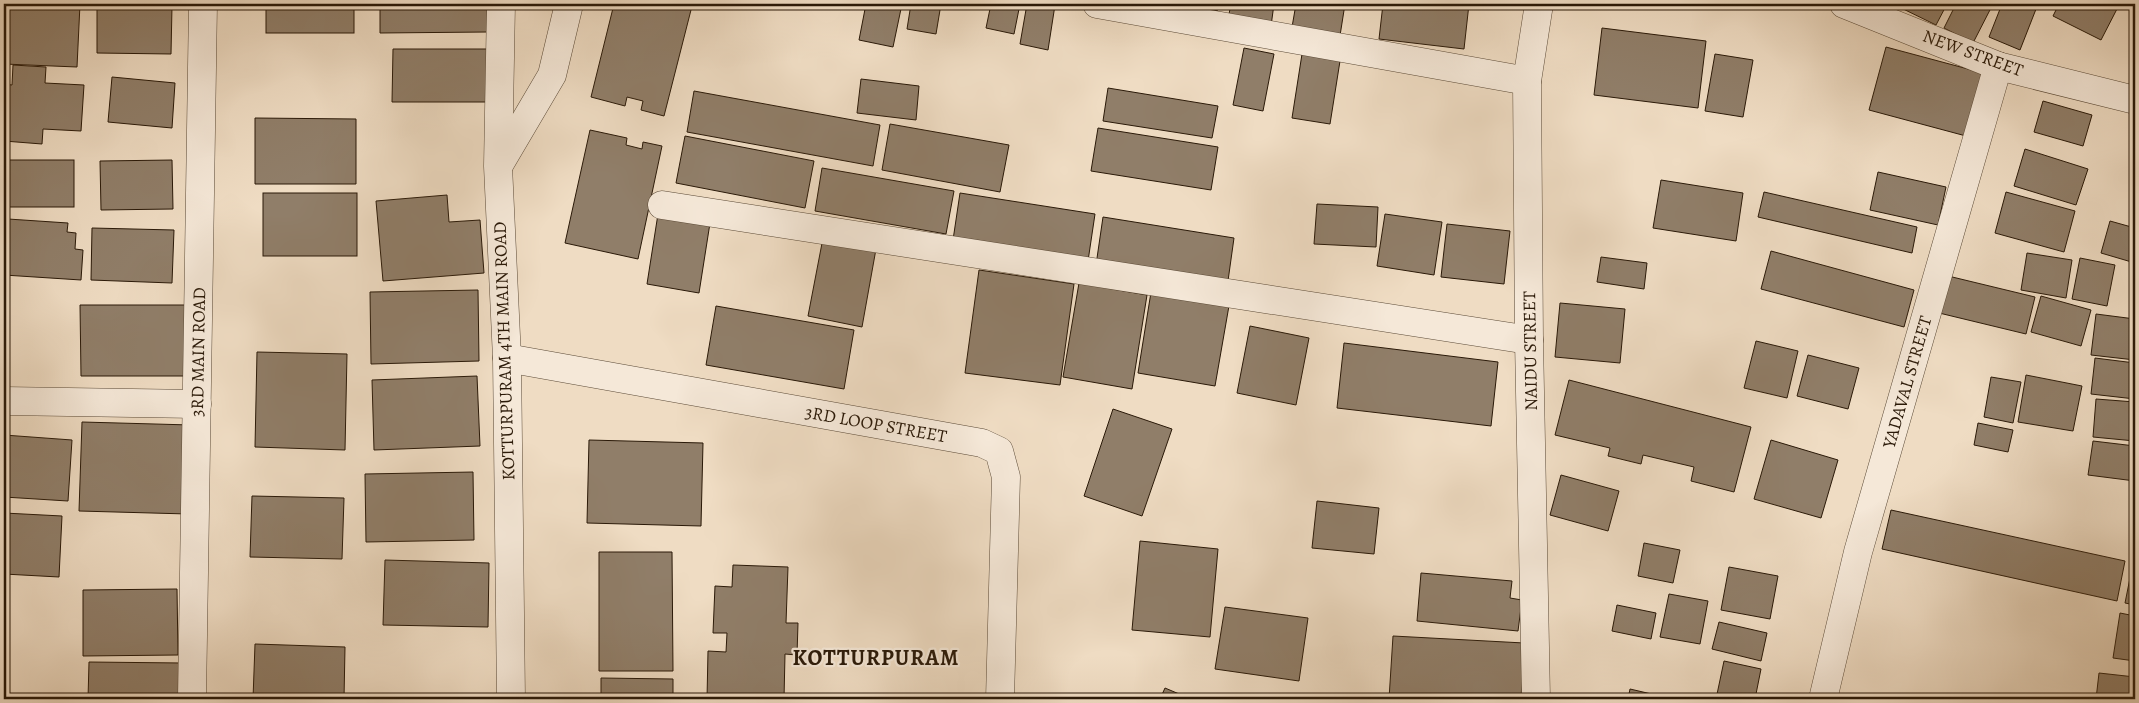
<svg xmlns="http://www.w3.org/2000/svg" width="2139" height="703" font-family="Alegreya,serif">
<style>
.building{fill:#907e69;stroke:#2a1908}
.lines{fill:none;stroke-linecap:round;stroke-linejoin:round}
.street-casing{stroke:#5b4a37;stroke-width:29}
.street{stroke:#f5e8d8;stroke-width:28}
.labels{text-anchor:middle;stroke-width:4.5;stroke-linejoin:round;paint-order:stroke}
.street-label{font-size:18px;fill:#2a1908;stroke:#f5e8d8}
.district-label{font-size:22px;font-weight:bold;letter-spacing:1px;fill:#2a1908;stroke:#f5e8d8}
</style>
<rect width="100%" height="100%" fill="#efdcc3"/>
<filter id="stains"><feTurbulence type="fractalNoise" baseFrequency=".004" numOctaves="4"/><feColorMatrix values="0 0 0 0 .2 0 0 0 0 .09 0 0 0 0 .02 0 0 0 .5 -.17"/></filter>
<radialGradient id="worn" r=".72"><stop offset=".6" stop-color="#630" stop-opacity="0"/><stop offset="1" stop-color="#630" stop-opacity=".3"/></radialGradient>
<g class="building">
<polygon points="4,4 80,4 77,67 4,64"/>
<rect x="266" y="4" width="88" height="29"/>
<polygon points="380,4 487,4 487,32 380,33"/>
<polygon points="614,4 659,4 667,6 668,4 685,4 692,6 664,116 641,110 643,101 627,97 625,106 591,97"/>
<polygon points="866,4 902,4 893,47 859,40"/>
<polygon points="911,4 941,4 936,34 907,29"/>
<polygon points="991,4 1020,4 1014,34 986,28"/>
<polygon points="1027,4 1055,5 1048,50 1020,44"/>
<polygon points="1190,4 1219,4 1217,11"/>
<polygon points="1231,4 1274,4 1271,26 1228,19"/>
<polygon points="1296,4 1345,4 1339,42 1291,33"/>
<polygon points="1383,4 1469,4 1464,49 1379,39"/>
<polygon points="1893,4 1947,4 1936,25"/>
<polygon points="1956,4 1993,4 1973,43 1944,28"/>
<polygon points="2002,4 2038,4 2020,50 1989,37"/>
<polygon points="2059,4 2112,4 2118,7 2101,40 2053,16"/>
<polygon points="97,5 172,6 171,54 97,53"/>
<polygon points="1602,28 1706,41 1698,108 1594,95"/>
<polygon points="1886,47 1983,73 1966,136 1869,110"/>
<polygon points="1244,48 1274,54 1263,111 1233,105"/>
<polygon points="393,49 488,49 489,102 392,102"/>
<polygon points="1302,54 1340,61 1330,124 1292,118"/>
<polygon points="1715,54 1753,60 1743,117 1705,111"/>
<polygon points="13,65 46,67 45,83 84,85 81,131 43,129 42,144 4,141 4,84 12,85"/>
<polygon points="112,77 175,83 172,128 108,122"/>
<polygon points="861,79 919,86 916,120 857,113"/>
<polygon points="1108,88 1218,106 1212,138 1103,121"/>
<polygon points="694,91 880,125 873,166 687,132"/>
<polygon points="2043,101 2092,115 2083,146 2034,132"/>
<polygon points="255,118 356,119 356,184 255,184"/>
<polygon points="890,124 1009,145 1000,192 882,170"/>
<polygon points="1098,128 1218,147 1211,190 1091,171"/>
<polygon points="590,130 627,138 626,145 642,149 643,142 662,146 638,259 565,243"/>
<polygon points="685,136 814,161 805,208 676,183"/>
<polygon points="2025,149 2088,169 2076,205 2014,186"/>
<rect x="4" y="160" width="70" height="47"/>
<polygon points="172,160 173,209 101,210 100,161"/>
<polygon points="822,168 954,191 946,234 815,211"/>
<polygon points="1878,172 1946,187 1938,225 1870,210"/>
<polygon points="1661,180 1743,193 1736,241 1653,228"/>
<polygon points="1764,192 1917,227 1912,253 1758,217"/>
<polygon points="2006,192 2075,211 2064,252 1995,233"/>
<rect x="263" y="193" width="94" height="63"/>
<polygon points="960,193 1095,214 1088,261 953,240"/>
<polygon points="447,195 449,222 480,220 484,273 383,281 376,201"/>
<polygon points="1317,204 1378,207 1376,247 1314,244"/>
<polygon points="658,214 710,223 699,293 647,284"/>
<polygon points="1385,214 1442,222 1434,275 1377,266"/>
<polygon points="1103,217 1234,238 1227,288 1096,265"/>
<polygon points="8,219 68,223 67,232 76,233 75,249 83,250 81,280 4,275"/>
<polygon points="2110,221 2135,228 2135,263 2101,253"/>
<polygon points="1447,224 1510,231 1504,284 1441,277"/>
<polygon points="92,228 174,230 172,283 91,280"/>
<polygon points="823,238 876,249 862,327 808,316"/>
<polygon points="1771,251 1914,290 1904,327 1761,289"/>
<polygon points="2027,253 2072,260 2066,298 2021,290"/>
<polygon points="1601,257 1647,263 1644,289 1597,282"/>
<polygon points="2080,258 2115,265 2107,306 2072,299"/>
<polygon points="979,270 1074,284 1060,385 965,373"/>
<polygon points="1944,275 2035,297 2026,334 1935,312"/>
<polygon points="1079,283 1147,295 1132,389 1063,377"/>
<polygon points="1152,286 1230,300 1215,386 1138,373"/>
<polygon points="478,290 479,361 371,364 370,292"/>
<polygon points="2041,296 2091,310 2081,346 2031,332"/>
<polygon points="1560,303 1625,309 1620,363 1555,357"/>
<polygon points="80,305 185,305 185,376 81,376"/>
<polygon points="716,306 854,330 844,389 706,365"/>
<polygon points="2096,314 2135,319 2135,360 2091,355"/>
<polygon points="1250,326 1309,338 1296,405 1237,393"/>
<polygon points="1756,341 1798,351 1787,398 1744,388"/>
<polygon points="1344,343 1498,362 1491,426 1337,408"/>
<polygon points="257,352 347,354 345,450 255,447"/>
<polygon points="1808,355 1859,368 1848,409 1797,396"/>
<polygon points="2095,358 2135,363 2135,399 2091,394"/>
<polygon points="2026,375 2082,386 2073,431 2018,422"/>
<polygon points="477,376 480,446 374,450 372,380"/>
<polygon points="1991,377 2021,382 2013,423 1984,417"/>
<polygon points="1569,380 1751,427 1734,492 1691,481 1694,467 1643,455 1641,464 1608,456 1610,448 1555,435"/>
<polygon points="2096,399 2135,402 2135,441 2093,437"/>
<polygon points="1113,409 1172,429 1142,516 1084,496"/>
<polygon points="82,422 191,425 188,514 79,511"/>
<polygon points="1978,423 2013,430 2008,452 1974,445"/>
<polygon points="4,435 72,440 68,501 4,497"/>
<polygon points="589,440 703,443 701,526 587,523"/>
<polygon points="1771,440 1838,460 1821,518 1754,499"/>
<polygon points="2093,441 2135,446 2135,481 2088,475"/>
<polygon points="473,472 474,540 366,542 365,474"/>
<polygon points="1561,475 1619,491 1608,531 1550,515"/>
<polygon points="252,496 344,498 342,559 250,557"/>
<polygon points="1317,501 1379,508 1374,554 1312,548"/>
<polygon points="1891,510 2125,561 2117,601 1882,549"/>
<polygon points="4,513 62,516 59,577 4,574"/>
<polygon points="1140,541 1218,549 1210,637 1132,630"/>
<polygon points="1644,543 1680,550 1673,583 1638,576"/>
<polygon points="599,552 672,552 673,671 599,671"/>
<polygon points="2135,553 2135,605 2125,603"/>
<polygon points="385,560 489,563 488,627 383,625"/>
<polygon points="733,565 788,567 786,623 798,623 797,655 785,654 784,699 707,699 708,651 726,652 727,633 713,633 715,586 732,587"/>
<polygon points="1729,567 1778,576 1770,619 1721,610"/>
<polygon points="1421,573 1512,581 1510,598 1522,600 1518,631 1417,621"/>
<polygon points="177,589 178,655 83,656 83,590"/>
<polygon points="1669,594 1708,601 1700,644 1660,637"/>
<polygon points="1617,605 1656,613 1651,639 1612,631"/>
<polygon points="1225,607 1308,618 1299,681 1215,669"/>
<polygon points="2120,613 2135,616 2135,661 2113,658"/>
<polygon points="1719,622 1767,633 1761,661 1712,649"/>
<polygon points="1393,636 1524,643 1521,699 1389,699"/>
<polygon points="255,644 345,647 344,699 253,699"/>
<polygon points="1724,661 1761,669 1755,699 1716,699"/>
<polygon points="89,662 182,663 182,699 88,699"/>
<polygon points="2099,673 2135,677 2135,699 2096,699"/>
<polygon points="601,678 673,679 673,699 601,699"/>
<polygon points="1165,688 1191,699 1160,699"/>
<polygon points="1630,689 1660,696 1659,699 1628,699"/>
</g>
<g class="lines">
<defs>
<g id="street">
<polyline points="501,4 498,166 507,358 511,699"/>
<polyline points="1097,4 1527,81"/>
<polyline points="1844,4 1998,66 2135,100"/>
<polyline points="499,165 552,75 569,4"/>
<polyline points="662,205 1529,340"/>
<polyline points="507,358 982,443 999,451 1006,477 1000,699"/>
<polyline points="4,401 197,404"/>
<polyline points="192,699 203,4"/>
<polyline points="1536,699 1529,340 1527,81 1539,4"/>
<polyline points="1823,699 1858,552 1998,66"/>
</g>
</defs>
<use href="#street" class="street-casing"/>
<use href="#street" class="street"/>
</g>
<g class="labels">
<g class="street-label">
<text transform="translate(1973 53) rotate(20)" y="6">NEW STREET</text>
<text transform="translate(504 351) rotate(-92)" y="6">KOTTURPURAM 4TH MAIN ROAD</text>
<text transform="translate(1530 351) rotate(-91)" y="6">NAIDU STREET</text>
<text transform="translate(198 352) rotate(-89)" y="6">3RD MAIN ROAD</text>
<text transform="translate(1907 382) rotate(-74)" y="6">YADAVAL STREET</text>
<text transform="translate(876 424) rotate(10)" y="6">3RD LOOP STREET</text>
</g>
<g class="district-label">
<text x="876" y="665">KOTTURPURAM</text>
</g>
</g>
<rect width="2139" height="703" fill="none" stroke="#efdcc3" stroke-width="20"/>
<rect x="5" y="5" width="2129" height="693" fill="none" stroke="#2a1908" stroke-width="2.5"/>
<rect x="10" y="10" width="2119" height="683" fill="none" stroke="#2a1908"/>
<rect width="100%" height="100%" filter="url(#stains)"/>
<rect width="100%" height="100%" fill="url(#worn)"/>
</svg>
